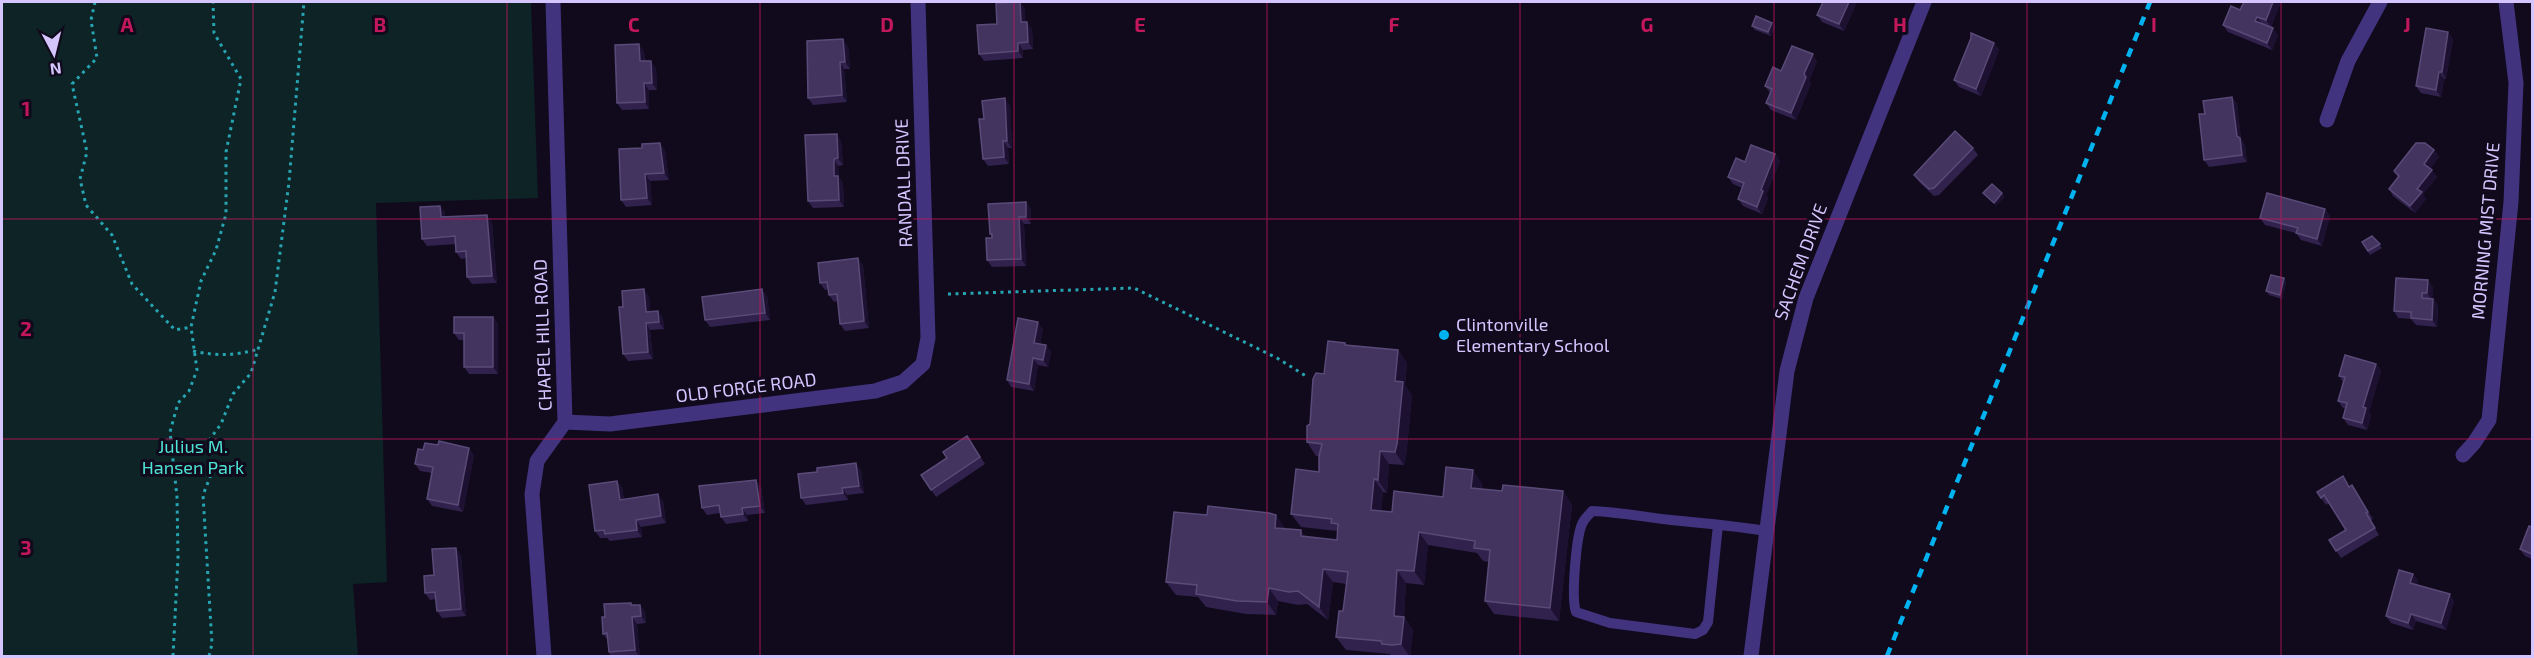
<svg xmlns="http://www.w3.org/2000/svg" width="2534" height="658" font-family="'Exo 2',sans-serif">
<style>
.green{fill:#0d2326}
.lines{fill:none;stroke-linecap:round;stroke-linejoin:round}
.path{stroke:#27a4b1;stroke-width:3;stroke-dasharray:3 4.5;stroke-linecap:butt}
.service{stroke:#41337d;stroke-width:10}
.minor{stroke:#41337d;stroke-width:15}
.rail{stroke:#00b3f0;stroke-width:4.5;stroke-dasharray:9 8;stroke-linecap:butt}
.wall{fill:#30224c}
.shaded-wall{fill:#1c1130}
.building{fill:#42345f;stroke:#594a78;stroke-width:1.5}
.grid{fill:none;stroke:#c2185b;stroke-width:1.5;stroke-opacity:0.55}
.poi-dot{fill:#00b3f0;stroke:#100a1c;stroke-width:2}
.labels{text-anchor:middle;stroke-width:6;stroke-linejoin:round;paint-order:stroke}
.street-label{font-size:18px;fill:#d5c5ff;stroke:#100a1c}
.poi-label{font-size:18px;fill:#d5c5ff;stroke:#100a1c;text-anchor:start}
.park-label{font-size:18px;fill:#4ee3d5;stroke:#100a1c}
.grid-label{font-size:20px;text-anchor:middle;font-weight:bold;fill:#c2185b;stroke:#100a1c;stroke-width:6;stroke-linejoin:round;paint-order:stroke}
</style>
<rect width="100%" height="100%" fill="#100a1c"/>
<polygon class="green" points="2,2 531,2 538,198 376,203 387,582 353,584 358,656 2,656"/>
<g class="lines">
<g class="path">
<polyline points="95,2 91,20 97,58 72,84 87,152 80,179 86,205 112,235 132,284 175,330 191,327"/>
<polyline points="948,294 1134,288 1277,358 1306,376"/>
<path d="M193 351C216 356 235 356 258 349"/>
<polyline points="173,656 178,558 177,497 170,432 178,403 189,391 197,370 191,327 201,281 216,250 226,214 226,152 241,79 214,33 213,2"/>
<polyline points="209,656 212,644 203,495 212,472 210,439 221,424 233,394 251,373 275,292 289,182 304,2"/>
</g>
<path class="service" d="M1718 525 1708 622 1703 630 1695 634 1610 623 1576 612C1571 599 1576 534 1583 522 1585 518 1589 515 1592 511 1619 512 1644 517 1671 520 1703 523 1735 526 1767 531"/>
<g class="minor">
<polyline points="2327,120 2348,61 2380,2"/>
<polyline points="565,422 610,424 875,391 903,382 923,364 928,338 918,2"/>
<polyline points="2463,455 2474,443 2489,420 2511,202 2516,83 2506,2"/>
<polyline points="544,656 532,494 537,461 565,422 553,2"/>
<polyline points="1751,656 1787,371 1806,298 1924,2"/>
</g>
<polyline class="rail" points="1887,656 2150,2"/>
</g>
<g class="wall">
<polygon points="1020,2 1025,9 1025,22 1032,29 1033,49 1023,50 1023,58 984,61 979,54 997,24"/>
<polygon points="1823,2 1857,2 1844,31 1822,22 1817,15"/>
<polygon points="2281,2 2271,27 2278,35 2272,50 2228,32 2223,25 2240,10"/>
<polygon points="1772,23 1775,26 1771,36 1755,30 1752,26"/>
<polygon points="2453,39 2446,79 2444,79 2441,97 2421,93 2416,86"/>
<polygon points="1994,43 1999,50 1981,96 1959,87 1954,80"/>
<polygon points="848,46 850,69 844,69 847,102 813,105 808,98"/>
<polygon points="644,51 645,61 656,68 657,90 649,90 649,109 622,110 617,103"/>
<polygon points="1817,61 1809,81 1811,84 1796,120 1771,110 1766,103 1770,93 1765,86 1781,71"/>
<polygon points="2232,97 2237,104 2241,139 2245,145 2247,162 2209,167 2204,160 2205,114"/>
<polygon points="1010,105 1012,148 1008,148 1009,164 988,166 983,159 984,119"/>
<polygon points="841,141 843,165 838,166 839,177 843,183 844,207 813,208 808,201"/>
<polygon points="1973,148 1978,155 1939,195 1934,196 1919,182 1914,175"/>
<polygon points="665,150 669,180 650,181 652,205 626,207 621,200"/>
<polygon points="2434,150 2439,157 2430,169 2437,177 2423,194 2426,199 2415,213 2393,196 2389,189 2398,177 2394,171"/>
<polygon points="1775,154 1780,161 1766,195 1768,198 1762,214 1743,206 1738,199 1742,188 1733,184 1728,177 1745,162"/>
<polygon points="1026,202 1031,209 1031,224 1024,224 1026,266 992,267 987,260 992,238 990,234"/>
<polygon points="440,206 445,213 445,217 492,222 497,283 472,284 467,277 466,258 461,259 456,252 456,244 427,246 422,239"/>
<polygon points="2325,209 2330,216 2322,246 2301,240 2296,233 2265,225 2260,218"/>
<polygon points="2372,236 2382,248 2370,255 2362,242"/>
<polygon points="863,265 869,328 845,331 840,324 838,301 834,302 829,295 828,289 825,290 820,283"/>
<polygon points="2284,278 2286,282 2282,299 2269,295 2266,291"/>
<polygon points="2433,287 2432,299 2433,299 2438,306 2437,327 2416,325 2411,319 2398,318 2394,311"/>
<polygon points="649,296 650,311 658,311 663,318 664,329 650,330 653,359 628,361 623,354 623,307"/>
<polygon points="767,296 770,320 710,327 705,320"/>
<polygon points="493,317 498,324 498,374 469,374 464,367 464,340 459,340 454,333"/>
<polygon points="1043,329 1040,344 1046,345 1051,352 1048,367 1038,365 1034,391 1011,387 1007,380"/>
<polygon points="1345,343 1347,345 1398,350 1407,363 1405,385 1412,396 1406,457 1404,465 1389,464 1387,493 1383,492 1381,511 1392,512 1443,497 1482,483 1482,489 1502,491 1563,491 1572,505 1559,621 1494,614 1485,601 1489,562 1483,561 1477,553 1428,545 1424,585 1406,583 1404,617 1413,630 1410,657 1391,657 1390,654 1346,650 1336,637 1343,611 1346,584 1333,582 1328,620 1307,604 1298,605 1278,601 1276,615 1246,614 1206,607 1198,597 1176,595 1166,582 1207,515 1276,515 1285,529 1306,537 1337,540 1337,531 1301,527 1291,514 1319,472 1319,456 1316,456 1307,442 1310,424 1324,374"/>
<polygon points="2376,364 2381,371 2369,412 2371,415 2367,430 2348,425 2343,418 2346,408 2343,408 2338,401 2343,382 2339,376"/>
<polygon points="967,436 985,464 936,497 921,475 947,458"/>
<polygon points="423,450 474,455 463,512 432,506 427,499 432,473 420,471 415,464"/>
<polygon points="861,470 864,493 847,495 848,500 806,505 801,498"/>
<polygon points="617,481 622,488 624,499 663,501 666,523 641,527 642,537 610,541 607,538 600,538 595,531"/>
<polygon points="2352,485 2373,519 2370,520 2379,535 2341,558 2329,540 2346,530 2329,503 2326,505 2317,492 2350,486"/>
<polygon points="761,487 765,513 747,515 748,521 726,524 721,517 720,513 707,515 702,508"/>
<polygon points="2532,527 2532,559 2525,556 2520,549"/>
<polygon points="461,555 466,616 442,618 437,611 436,599 430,600 425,593 434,575"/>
<polygon points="2413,574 2418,581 2416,585 2454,601 2446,630 2416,621 2413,630 2391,623 2386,616"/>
<polygon points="632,605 640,605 645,612 646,623 637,624 640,657 611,657 609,652 608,640 603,634"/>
</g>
<g class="shaded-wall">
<polygon points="1020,2 1025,9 1026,29 1021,22"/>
<polygon points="1849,2 1857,2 1844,31 1839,24"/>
<polygon points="2273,2 2281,2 2271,27 2266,20"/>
<polygon points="2257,17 2262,24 2255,21"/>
<polygon points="1027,22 1032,29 1033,49 1028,42"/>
<polygon points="1772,23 1775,26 1771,36 1768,32"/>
<polygon points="2273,28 2278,35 2272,50 2267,43"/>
<polygon points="2448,32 2453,39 2446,79 2442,72"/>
<polygon points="843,39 848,46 850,69 845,62"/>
<polygon points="1018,43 1023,50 1023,58 1018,51"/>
<polygon points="1994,43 1999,50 1981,96 1976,89"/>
<polygon points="639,44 644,51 645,68 640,61"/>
<polygon points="1813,54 1817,61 1809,81 1804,74"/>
<polygon points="651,61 656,68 657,90 652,83"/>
<polygon points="840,62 844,69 847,102 842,95"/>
<polygon points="2439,72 2444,79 2441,97 2436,90"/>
<polygon points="1806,77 1811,84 1796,120 1791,113"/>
<polygon points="644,83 649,90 649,109 645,102"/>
<polygon points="2232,97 2237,104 2241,139 2245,145 2247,162 2242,155 2237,136"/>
<polygon points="1005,98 1010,105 1012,148 1007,141"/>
<polygon points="837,134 841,141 843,165 838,158"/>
<polygon points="1003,141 1008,148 1009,164 1004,157"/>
<polygon points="660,143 665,150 669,180 664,173"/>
<polygon points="2434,150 2439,157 2429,171 2424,164"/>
<polygon points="1775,154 1780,161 1766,195 1768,198 1762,214 1757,207 1761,190"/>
<polygon points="834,159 838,166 839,177 843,183 844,207 839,200 834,176"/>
<polygon points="2432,170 2437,177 2423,194 2426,199 2415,213 2410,206 2417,189"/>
<polygon points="645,174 650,181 652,205 647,198"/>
<polygon points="2002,193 2005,197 1996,206 1994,203"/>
<polygon points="1026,202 1031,209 1031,224 1026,217"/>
<polygon points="440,206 445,213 446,224 441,217"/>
<polygon points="2325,209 2330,216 2322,246 2317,239"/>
<polygon points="487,215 492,222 497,283 492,276"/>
<polygon points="1019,217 1024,224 1026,266 1021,259"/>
<polygon points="858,258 863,265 869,328 864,321"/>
<polygon points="2284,278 2286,282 2282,299 2280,295"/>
<polygon points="2428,280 2433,287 2432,300 2427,293"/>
<polygon points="644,289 649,296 651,319 646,312"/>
<polygon points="762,289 767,296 770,320 765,313"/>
<polygon points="2433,299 2438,306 2437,327 2432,320"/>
<polygon points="658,311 663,318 664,329 659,322"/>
<polygon points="493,317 498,324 498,374 493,367"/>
<polygon points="1038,322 1043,329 1039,350 1034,343"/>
<polygon points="646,323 650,330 653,359 648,352"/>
<polygon points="1046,345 1051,352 1048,367 1043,360"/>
<polygon points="1398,350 1407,363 1405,385 1412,396 1406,457 1404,465 1395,452 1395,381"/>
<polygon points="1033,358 1038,365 1034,391 1029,384"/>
<polygon points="2376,364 2381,371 2369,412 2371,415 2367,430 2362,423 2363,407"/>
<polygon points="469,448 474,455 463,512 458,505"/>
<polygon points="1380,451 1389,464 1387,493 1378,480"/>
<polygon points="856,463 861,470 864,493 859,486"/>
<polygon points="1473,470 1482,483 1480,501 1471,488"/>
<polygon points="1374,479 1383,492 1380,523 1371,510"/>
<polygon points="756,480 761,487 765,513 760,506"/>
<polygon points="617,481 622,488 625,507 620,500"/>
<polygon points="842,488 847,495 848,500 843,493"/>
<polygon points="1563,491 1572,505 1559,621 1550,608"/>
<polygon points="658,494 663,501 666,523 661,516"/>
<polygon points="742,508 747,515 748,521 743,514"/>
<polygon points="1276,515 1285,528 1284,541 1275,528"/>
<polygon points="636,520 641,527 642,537 637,530"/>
<polygon points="1301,530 1311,544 1301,536"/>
<polygon points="1419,532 1428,545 1424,585 1414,571"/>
<polygon points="456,548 461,555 466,616 461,609"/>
<polygon points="1323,569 1333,582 1328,620 1319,607"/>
<polygon points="1397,570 1406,583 1404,617 1413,630 1410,657 1401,644 1394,616"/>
<polygon points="2413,574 2418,581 2415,590 2410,583"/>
<polygon points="1269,588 1278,601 1276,615 1267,602"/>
<polygon points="2450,594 2454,601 2446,630 2441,623"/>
<polygon points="640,605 645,612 646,623 641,616"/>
<polygon points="2411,614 2416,621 2413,630 2408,623"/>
<polygon points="632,617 637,624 640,657 635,650"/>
</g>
<g class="building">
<polygon points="1020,2 1021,22 1027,22 1028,42 1018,43 1018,51 979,54 977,25 997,24 996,3"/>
<polygon points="1823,2 1849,2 1839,24 1817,15"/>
<polygon points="2244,2 2273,2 2266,20 2257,17 2255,21 2273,28 2267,43 2223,25 2231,6 2240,10"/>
<polygon points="1756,16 1772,23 1768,32 1752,26"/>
<polygon points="2426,28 2448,32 2442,72 2439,72 2436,90 2416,86"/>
<polygon points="1971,33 1994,43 1976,89 1954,80 1971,38"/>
<polygon points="843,39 845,62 840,62 842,95 808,98 807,41"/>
<polygon points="639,44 640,61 651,61 652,83 644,83 645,102 617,103 615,45"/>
<polygon points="1792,46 1813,54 1804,74 1806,77 1791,113 1766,103 1772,89 1765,86 1773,67 1781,71"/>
<polygon points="2232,97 2237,136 2240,138 2242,155 2204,160 2199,114 2205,114 2203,101"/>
<polygon points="1005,98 1007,141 1003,141 1004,157 983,159 979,119 984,119 982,101"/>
<polygon points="1955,131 1973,148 1934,188 1929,189 1914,175"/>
<polygon points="837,134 838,158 834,159 834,176 838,176 839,200 808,201 805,135"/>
<polygon points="660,143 664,173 645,174 647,198 621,200 619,149 642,148 642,144"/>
<polygon points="2416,143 2425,143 2434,150 2424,164 2432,170 2417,189 2422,192 2410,206 2389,189 2399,176 2394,171"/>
<polygon points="1751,145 1775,154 1761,190 1763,191 1757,207 1738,199 1744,183 1728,177 1736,158 1745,162"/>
<polygon points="1992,184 2002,193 1994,203 1983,193"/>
<polygon points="2267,193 2325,209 2317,239 2296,233 2298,228 2260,218"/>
<polygon points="1026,202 1026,217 1019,217 1021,259 987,260 986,238 992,238 992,234 990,234 988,204"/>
<polygon points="440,206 441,217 487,215 492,276 467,277 466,251 456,252 455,236 422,239 420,207"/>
<polygon points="2372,236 2380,244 2368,251 2362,242"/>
<polygon points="858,258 864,321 840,324 837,294 829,295 827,282 820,283 818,263"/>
<polygon points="2271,275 2284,278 2280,295 2266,291"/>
<polygon points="2396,278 2428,280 2427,293 2422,293 2422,298 2433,299 2432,320 2411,318 2411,312 2394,311"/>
<polygon points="644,289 646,312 658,311 659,322 646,323 648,352 623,354 619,307 623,307 622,291"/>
<polygon points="762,289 765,313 705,320 702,297"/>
<polygon points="454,317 493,317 493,367 464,367 464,333 454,333"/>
<polygon points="1018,318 1038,322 1034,343 1046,345 1043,360 1033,358 1029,384 1007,380"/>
<polygon points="1328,341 1345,343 1345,345 1398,350 1395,381 1403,382 1397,444 1395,452 1380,451 1378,480 1374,479 1371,510 1392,512 1394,491 1443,497 1446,467 1473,470 1471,488 1502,491 1503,485 1563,491 1550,608 1485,601 1490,550 1474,548 1475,541 1419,532 1414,571 1397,570 1394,616 1404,617 1401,644 1392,645 1382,644 1381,641 1336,637 1339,611 1343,611 1348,572 1323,569 1319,607 1298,591 1289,592 1269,588 1267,602 1237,601 1196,594 1197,585 1166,582 1174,512 1207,515 1208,506 1269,513 1276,515 1275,528 1301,530 1301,536 1337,540 1338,524 1331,523 1332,519 1291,514 1296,469 1319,472 1319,456 1322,444 1307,442 1307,426 1310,424 1313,379 1316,373 1324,374"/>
<polygon points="2345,355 2376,364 2363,407 2366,408 2362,423 2343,418 2347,403 2338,401 2345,377 2339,376"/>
<polygon points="967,436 980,457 931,490 921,475 947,458 943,452"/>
<polygon points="439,441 469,448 458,505 427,499 433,467 415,464 418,449 423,450 425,443 438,445"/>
<polygon points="856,463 859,486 842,488 843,493 801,498 798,474 817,472 817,468"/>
<polygon points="2343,476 2349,487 2352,485 2368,512 2366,513 2375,528 2336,551 2329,540 2346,530 2324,495 2321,498 2317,492"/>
<polygon points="756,480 760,506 742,508 743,514 721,517 719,505 702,508 699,486"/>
<polygon points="617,481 620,500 658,494 661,516 636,520 637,530 605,534 604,530 595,531 589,485"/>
<polygon points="2529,526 2532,527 2532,554 2520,549"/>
<polygon points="456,548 461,609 437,611 435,592 425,593 424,576 434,575 432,549"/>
<polygon points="2399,570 2413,574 2410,583 2450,594 2441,623 2411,614 2408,623 2386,616"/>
<polygon points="631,603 631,605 640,605 641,616 632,617 635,650 609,652 607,633 603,634 602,617 605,617 604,604"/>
</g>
<path class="grid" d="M253 2V656M507 2V656M760 2V656M1014 2V656M1267 2V656M1520 2V656M1774 2V656M2027 2V656M2281 2V656M2 219H2532M2 439H2532"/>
<circle class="poi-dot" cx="1444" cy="335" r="6"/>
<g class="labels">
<g class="street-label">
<text transform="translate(904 183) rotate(-92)" y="6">RANDALL DRIVE</text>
<text transform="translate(2486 231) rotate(-85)" y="6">MORNING MIST DRIVE</text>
<text transform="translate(1801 262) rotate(-70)" y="6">SACHEM DRIVE</text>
<text transform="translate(543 335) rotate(-92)" y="6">CHAPEL HILL ROAD</text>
<text transform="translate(746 388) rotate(-7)" y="6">OLD FORGE ROAD</text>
</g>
<g class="poi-label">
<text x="1456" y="331">Clintonville<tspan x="1456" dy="21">Elementary School</tspan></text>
</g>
<g class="park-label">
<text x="193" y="453">Julius M.<tspan x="193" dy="21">Hansen Park</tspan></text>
</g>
</g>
<g class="grid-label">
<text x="127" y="32">A</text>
<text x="380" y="32">B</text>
<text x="634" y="32">C</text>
<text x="887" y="32">D</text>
<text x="1140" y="32">E</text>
<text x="1394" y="32">F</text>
<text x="1647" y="32">G</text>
<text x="1900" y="32">H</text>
<text x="2154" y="32">I</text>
<text x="2407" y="32">J</text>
<text x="26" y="116">1</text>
<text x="26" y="336">2</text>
<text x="26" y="555">3</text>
</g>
<rect width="2534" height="658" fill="none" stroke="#d5c5ff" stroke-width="6"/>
<g transform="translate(54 54) rotate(173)" stroke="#100a1c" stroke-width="4.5" paint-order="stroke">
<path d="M0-4.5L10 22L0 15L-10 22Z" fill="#d5c5ff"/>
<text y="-9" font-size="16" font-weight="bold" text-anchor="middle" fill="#d5c5ff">N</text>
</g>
</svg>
